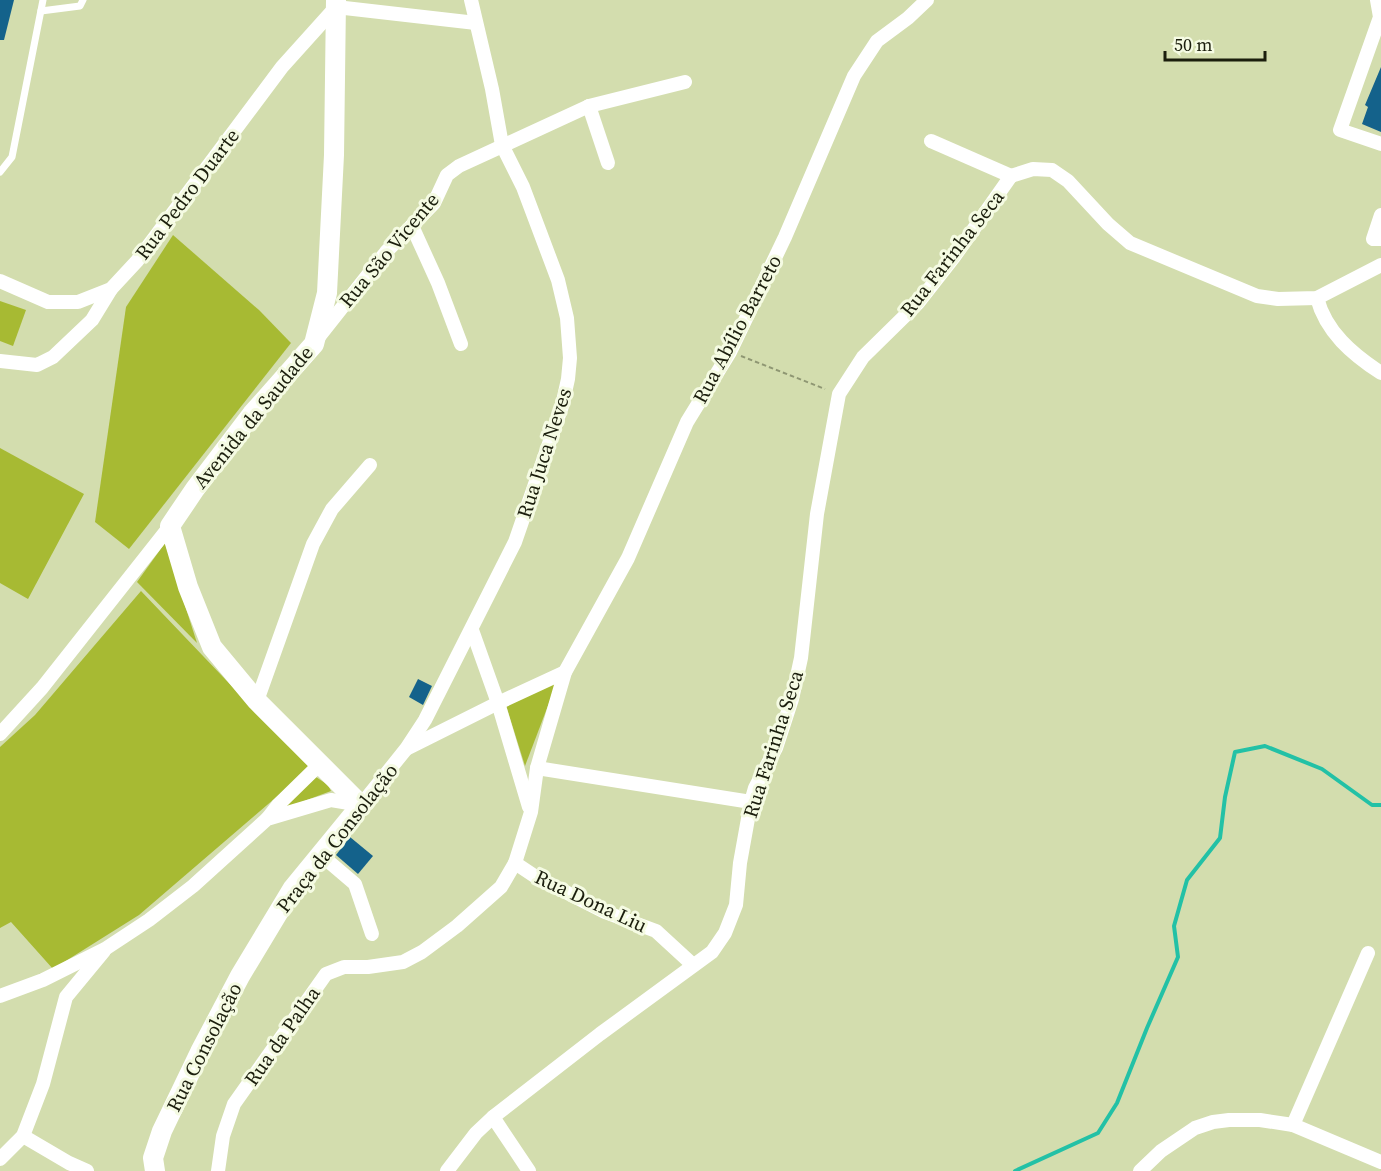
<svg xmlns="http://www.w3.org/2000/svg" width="1381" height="1171" font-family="'Source Serif 4',serif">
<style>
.green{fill:#a7ba33}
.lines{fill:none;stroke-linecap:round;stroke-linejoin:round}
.stream{stroke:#23c1a6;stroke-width:4}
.building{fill:#14628b}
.path{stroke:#8f9773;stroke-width:2;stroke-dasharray:4.5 3;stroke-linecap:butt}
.lane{stroke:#fff;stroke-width:7}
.street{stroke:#fff;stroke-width:14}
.secondary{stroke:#fff;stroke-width:20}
.labels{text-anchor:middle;stroke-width:6;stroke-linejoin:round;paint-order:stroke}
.street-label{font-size:20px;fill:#1b1e0d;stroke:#f5fbe3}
</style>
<rect width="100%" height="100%" fill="#d3ddae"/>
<g class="green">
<polygon points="173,235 259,310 291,343 129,549 95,522 126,307"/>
<polygon points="0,301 26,310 13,346 0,341"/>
<polygon points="0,448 84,494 28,599 0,583"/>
<polygon points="165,543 197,643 137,582"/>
<polygon points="141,591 310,768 139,915 53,969 11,922 0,928 0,747 35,715"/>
<polygon points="557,682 525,766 506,705"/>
<polygon points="316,777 328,785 331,791 280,810"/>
</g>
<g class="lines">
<polyline class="stream" points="1015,1171 1098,1133 1117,1103 1147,1028 1178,957 1174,926 1187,880 1220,838 1225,797 1235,752 1265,746 1322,769 1372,805 1381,805"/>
</g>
<g class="building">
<polygon points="0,0 14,0 4,40 0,40"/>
<polygon points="1381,67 1381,132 1362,124 1368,107 1365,105"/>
<polygon points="418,679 432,686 423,705 409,697"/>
<polygon points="350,837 373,856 358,874 336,855"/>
</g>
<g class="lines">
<polyline class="path" points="741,356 825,389"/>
<g class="lane">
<polyline points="41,11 80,6 83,0"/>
<polyline points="0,172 12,157 43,0"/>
</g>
<g class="street">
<polyline points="1377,0 1380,17 1340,130 1381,144"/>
<polyline points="589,106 608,163"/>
<polyline points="931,141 1011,176"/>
<polyline points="1011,176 1033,169 1052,170 1068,181 1108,224 1130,243 1257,296 1278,299 1317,298 1381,265"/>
<polyline points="1381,215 1373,239 1381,239"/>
<polyline points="412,226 438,283 461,344"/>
<polyline points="0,281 48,302 78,302 111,289 137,261 282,67 336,7 476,23"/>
<path d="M1317 298C1326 332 1352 354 1381 373"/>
<polyline points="318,338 386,252 434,203 447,175 459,166 589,106 685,82"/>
<polyline points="0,361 37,365 53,357 92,320 111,289"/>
<polyline points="472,630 498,703 529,807"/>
<polyline points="257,701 313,544 332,509 370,465"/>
<polyline points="0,734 42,688 170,526"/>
<polyline points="408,748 498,703 565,672"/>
<polyline points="537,768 751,802"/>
<polyline points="267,819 278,805 320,764"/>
<polyline points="321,855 355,884 372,934"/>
<polyline points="515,863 536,877 605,912 656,931 693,965"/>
<polyline points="0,996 43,980 105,949 149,920 193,886 267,819 331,800 361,805 406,749 425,720 515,542 562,406 568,379 570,358 567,318 558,280 523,187 502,145 492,89 471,0"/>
<polyline points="493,1117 529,1171"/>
<polyline points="1293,1125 1368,953"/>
<polyline points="23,1136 69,1163 87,1171"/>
<polyline points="0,1159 23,1136 43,1084 66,997 104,951"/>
<polyline points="218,1171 223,1136 234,1104 326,974 344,967 368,967 403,962 422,952 457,926 501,887 515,863 531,812 537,768 565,672 628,558 687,422 730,352 785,237 854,76 877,41 908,18 927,0"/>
<polyline points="447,1171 476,1133 493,1117 600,1034 712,952 725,933 736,905 740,863 751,802 755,788 776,748 792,699 801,658 817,514 839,394 863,357 918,303 954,257 1011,176"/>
<polyline points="1140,1171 1161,1151 1195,1128 1213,1122 1229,1120 1260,1120 1293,1125 1381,1162"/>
</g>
<polyline class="secondary" points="155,1171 153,1158 162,1131 200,1052 240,976 293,888 361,805 257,701 212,647 188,587 170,526 195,489 252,414 314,344 327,293 334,155 336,0"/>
</g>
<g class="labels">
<g class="street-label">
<text transform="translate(187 194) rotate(-53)" y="7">Rua Pedro Duarte</text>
<text transform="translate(389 250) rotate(-50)" y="7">Rua São Vicente</text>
<text transform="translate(952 253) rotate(-52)" y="7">Rua Farinha Seca</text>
<text transform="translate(737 329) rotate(-62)" y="7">Rua Abílio Barreto</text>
<text transform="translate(253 417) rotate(-51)" y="7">Avenida da Saudade</text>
<text transform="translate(544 453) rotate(-72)" y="7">Rua Juca Neves</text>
<text transform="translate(773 744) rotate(-72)" y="7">Rua Farinha Seca</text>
<text transform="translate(337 838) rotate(-52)" y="7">Praça da Consolação</text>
<text transform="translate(591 901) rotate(25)" y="7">Rua Dona Liu</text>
<text transform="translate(282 1036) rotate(-55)" y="7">Rua da Palha</text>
<text transform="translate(204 1047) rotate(-63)" y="7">Rua Consolação</text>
</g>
</g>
<path d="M1165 51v9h100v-9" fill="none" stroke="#1b1e0d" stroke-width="3"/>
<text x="1174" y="51" font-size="18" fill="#1b1e0d" stroke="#f5fbe3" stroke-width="4.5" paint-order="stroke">50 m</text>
</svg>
